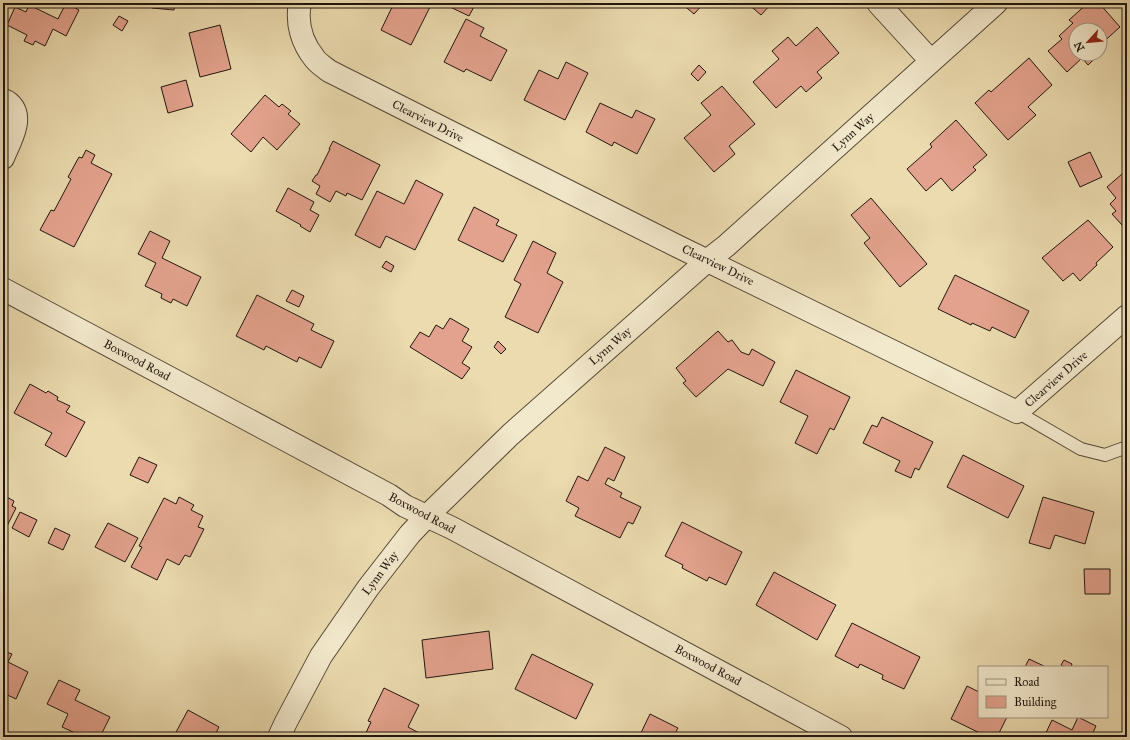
<svg xmlns="http://www.w3.org/2000/svg" width="1130" height="740" font-family="'IM FELL Great Primer',serif">
<style>
.building{fill:#e3a28d;stroke:#20160e}
.lines{fill:none;stroke-linecap:round;stroke-linejoin:round}
.service-casing{stroke:#534736;stroke-width:14}
.minor-casing{stroke:#534736;stroke-width:24}
.service{stroke:#f2e8cb;stroke-width:12}
.minor{stroke:#f2e8cb;stroke-width:22}
.labels{text-anchor:middle;stroke-width:3;stroke-linejoin:round;paint-order:stroke}
.street-label{font-size:12px;fill:#20160e;stroke:#f2e8cb}
</style>
<rect width="100%" height="100%" fill="#ebdbaf"/>
<filter id="stains"><feTurbulence type="fractalNoise" baseFrequency=".005" numOctaves="4"/><feColorMatrix values="0 0 0 0 .2 0 0 0 0 .09 0 0 0 0 .02 0 0 0 .5 -.17"/></filter>
<radialGradient id="worn" r=".72"><stop offset=".6" stop-color="#630" stop-opacity="0"/><stop offset="1" stop-color="#630" stop-opacity=".3"/></radialGradient>
<g class="building">
<polygon points="66,3 79,10 66,36 53,29 45,46 35,41 33,45 24,41 27,35 7,25 15,7 26,12 29,5 58,19"/>
<polygon points="152,3 175,3 174,10 152,8"/>
<polygon points="394,3 432,3 411,45 381,30"/>
<polygon points="450,3 476,3 469,16 448,6"/>
<polygon points="681,3 704,3 694,14"/>
<polygon points="747,3 772,3 761,15"/>
<polygon points="1088,3 1099,3 1120,27 1100,45 1100,30 1076,30 1076,54 1100,54 1100,50 1102,52 1088,65 1082,58 1067,72 1048,51 1062,39 1059,36 1073,23 1069,20"/>
<polygon points="119,16 128,21 122,31 113,25"/>
<polygon points="466,19 484,28 480,36 507,50 491,81 466,69 464,72 444,62"/>
<polygon points="220,25 231,69 200,77 189,33"/>
<polygon points="817,27 839,53 817,72 822,78 806,92 801,86 776,108 753,82 779,59 772,51 788,37 796,46"/>
<polygon points="1029,58 1052,85 1028,107 1036,115 1008,140 975,103 989,90 991,92"/>
<polygon points="566,62 588,73 565,120 524,100 539,70 558,79"/>
<polygon points="699,65 706,72 698,81 691,74"/>
<polygon points="186,80 193,106 168,113 161,87"/>
<polygon points="722,86 755,124 729,146 735,154 714,172 684,138 711,115 701,103"/>
<polygon points="265,95 279,107 282,104 291,111 288,114 300,124 277,150 263,137 251,152 231,134"/>
<polygon points="600,103 632,118 636,110 655,119 637,154 614,142 612,146 586,132"/>
<polygon points="956,120 987,155 973,167 976,170 952,191 941,178 926,191 907,169 932,147 930,144"/>
<polygon points="333,141 380,165 362,200 347,193 346,196 336,191 330,202 316,194 320,186 312,181 316,175 317,175 330,149 329,149"/>
<polygon points="86,150 95,155 91,163 112,174 74,247 40,230 51,210 54,211 71,179 68,177 79,157 82,158"/>
<polygon points="1090,152 1102,177 1080,187 1068,162"/>
<polygon points="1122,174 1127,181 1127,221 1122,225 1112,214 1116,211 1110,204 1116,198 1107,187"/>
<polygon points="416,180 443,194 415,250 386,236 380,248 355,235 377,191 404,204"/>
<polygon points="288,188 314,202 310,210 319,215 310,232 300,226 301,225 276,211"/>
<polygon points="871,198 927,264 900,287 864,243 870,238 851,215"/>
<polygon points="474,207 499,220 496,225 517,235 503,262 458,240"/>
<polygon points="1088,220 1113,247 1096,263 1097,265 1080,281 1073,273 1063,281 1042,258"/>
<polygon points="150,231 170,241 162,258 201,277 187,306 173,299 171,303 161,298 162,294 145,286 156,263 138,254"/>
<polygon points="533,241 556,253 547,273 563,282 538,333 505,317 521,284 514,280"/>
<polygon points="386,261 394,266 391,272 382,267"/>
<polygon points="955,275 1029,311 1015,338 992,327 990,331 972,323 971,325 938,309"/>
<polygon points="292,290 304,296 299,307 286,301"/>
<polygon points="257,295 314,324 311,330 334,341 321,368 299,357 297,362 266,346 264,350 236,336"/>
<polygon points="450,318 469,329 462,341 472,347 462,363 470,368 462,379 410,347 420,332 429,337 436,325 443,329"/>
<polygon points="718,331 728,342 732,340 741,352 749,355 752,349 775,362 763,386 728,369 696,397 683,383 686,381 676,368"/>
<polygon points="498,341 506,349 501,354 494,347"/>
<polygon points="796,370 850,397 834,430 830,428 817,454 795,443 808,416 780,402"/>
<polygon points="30,384 46,393 48,391 58,397 57,400 70,406 66,412 85,422 66,457 45,445 52,433 14,413"/>
<polygon points="882,417 933,442 919,470 915,468 911,478 895,471 900,461 863,443 872,425 877,427"/>
<polygon points="605,447 625,457 614,481 608,478 605,484 622,493 620,497 641,507 633,524 628,522 620,538 575,516 579,508 566,501 578,476 588,481"/>
<polygon points="963,455 1024,486 1008,518 947,487"/>
<polygon points="139,457 157,465 148,483 130,475"/>
<polygon points="3,495 14,501 12,506 16,508 3,534"/>
<polygon points="179,497 194,505 191,510 203,516 198,527 204,529 190,557 185,555 179,565 167,559 157,580 131,567 142,547 139,546 164,498 176,504"/>
<polygon points="1043,497 1094,512 1085,544 1055,535 1050,549 1029,543"/>
<polygon points="20,512 37,520 29,537 12,528"/>
<polygon points="682,522 742,552 726,585 709,577 707,581 682,568 683,565 665,556"/>
<polygon points="108,523 138,538 125,562 95,547"/>
<polygon points="55,528 70,535 63,550 48,543"/>
<polygon points="1126,536 1127,536 1127,568 1124,568"/>
<polygon points="1084,569 1110,569 1110,594 1085,594"/>
<polygon points="774,572 836,605 817,640 756,605"/>
<polygon points="852,623 920,657 904,689 882,679 883,675 860,664 858,668 835,656"/>
<polygon points="489,631 493,669 426,678 422,640"/>
<polygon points="3,651 12,654 8,662 28,672 16,699 3,693"/>
<polygon points="532,654 593,684 576,719 515,689"/>
<polygon points="1029,659 1046,667 1025,667"/>
<polygon points="1064,660 1072,664 1071,667 1065,667 1061,665"/>
<polygon points="59,680 80,690 75,700 110,717 100,737 84,737 62,727 68,714 47,704"/>
<polygon points="967,686 979,692 979,717 1007,717 997,737 988,737 951,719"/>
<polygon points="384,688 419,705 408,727 419,733 417,737 364,737 371,722 368,721"/>
<polygon points="188,710 219,727 214,737 169,737 172,732 175,734"/>
<polygon points="650,714 678,728 673,737 639,737"/>
<polygon points="1078,717 1096,726 1091,737 1044,737 1052,720 1072,730"/>
</g>
<g class="lines">
<defs>
<polyline id="service" points="1017,412 1081,449 1105,455 1127,447"/>
<g id="minor">
<path d="M300 3C296 23 302 43 315 59 319 64 324 67 329 71L679 247 1017 412 1127 316"/>
<polyline points="878,3 931,61"/>
<path d="M3 100C7 101 8 102 11 105 24 119 9 143 3 158"/>
<polyline points="3,289 389,495 405,506 452,528 841,737"/>
<polyline points="279,737 286,722 321,656 368,588 410,534 427,516 510,435 708,260 726,246 996,3"/>
</g>
</defs>
<use href="#service" class="service-casing"/>
<use href="#minor" class="minor-casing"/>
<use href="#service" class="service"/>
<use href="#minor" class="minor"/>
</g>
<g class="labels">
<g class="street-label">
<text transform="translate(428 121) rotate(27)" y="4">Clearview Drive</text>
<text transform="translate(853 132) rotate(-42)" y="4">Lynn Way</text>
<text transform="translate(718 265) rotate(26)" y="4">Clearview Drive</text>
<text transform="translate(610 346) rotate(-41)" y="4">Lynn Way</text>
<text transform="translate(137 360) rotate(28)" y="4">Boxwood Road</text>
<text transform="translate(1056 379) rotate(-41)" y="4">Clearview Drive</text>
<text transform="translate(422 513) rotate(28)" y="4">Boxwood Road</text>
<text transform="translate(380 573) rotate(-53)" y="4">Lynn Way</text>
<text transform="translate(708 665) rotate(28)" y="4">Boxwood Road</text>
</g>
</g>
<rect width="1130" height="740" fill="none" stroke="#ebdbaf" stroke-width="16"/>
<rect x="4" y="4" width="1122" height="732" fill="none" stroke="#20160e" stroke-width="2"/>
<rect x="8" y="8" width="1114" height="724" fill="none" stroke="#20160e"/>
<rect x="978" y="666" width="130" height="52" fill="#f2e8cb" stroke="#9e947f"/>
<rect x="986" y="679" width="20" height="6" fill="#f2e8cb" stroke="#9e947f"/>
<text x="1014" y="686" font-size="12" fill="#20160e">Road</text>
<rect x="986" y="696" width="20" height="12" fill="#e3a28d" stroke="#9e947f"/>
<text x="1014" y="706" font-size="12" fill="#20160e">Building</text>
<g transform="translate(1088 42) rotate(243)"><circle r="19" fill="#f2e8cb" stroke="#9e947f"/>
<path d="M0-3L7 15L0 10L-7 15Z" fill="#8f2418"/>
<text y="-6" font-size="11" font-weight="bold" text-anchor="middle" fill="#20160e">N</text>
</g>
<rect width="100%" height="100%" filter="url(#stains)"/>
<rect width="100%" height="100%" fill="url(#worn)"/>
</svg>
